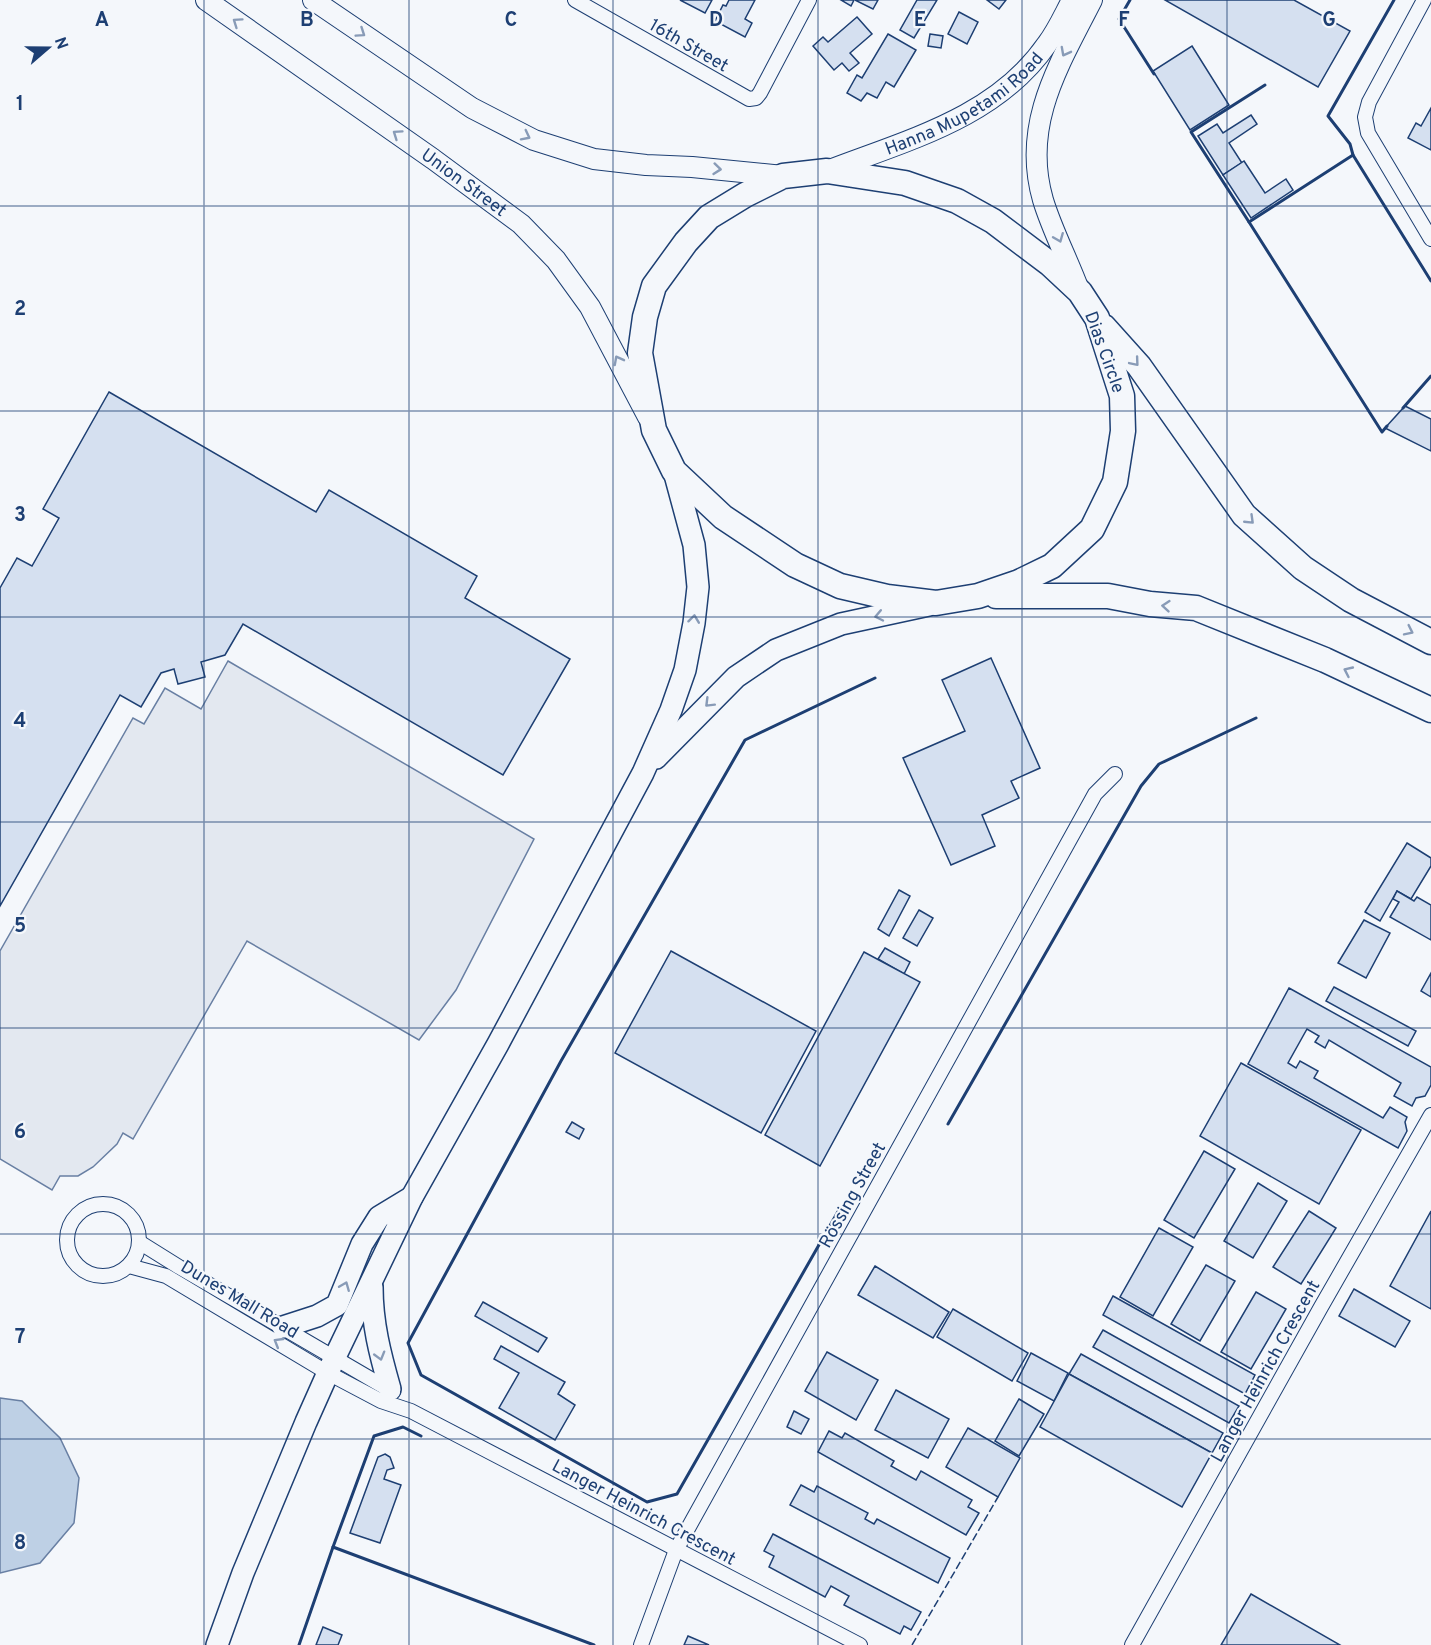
<svg xmlns="http://www.w3.org/2000/svg" width="1431" height="1645" font-family="Overpass,sans-serif">
<style>
.parking{fill:#e3e8f0;stroke:#687fa3;stroke-width:1.5}
.water{fill:#bed0e5;stroke:#687fa3;stroke-width:1.5}
.building{fill:#d5e0f0;stroke:#1d3f73;stroke-width:1.5}
.lines{fill:none;stroke-linecap:round;stroke-linejoin:round}
.street-casing{stroke:#1d3f73;stroke-width:16}
.secondary-casing{stroke:#1d3f73;stroke-width:22}
.primary-casing{stroke:#1d3f73;stroke-width:24}
.highway-casing{stroke:#1d3f73;stroke-width:27}
.street{stroke:#f4f7fb;stroke-width:14}
.secondary{stroke:#f4f7fb;stroke-width:20}
.primary{stroke:#f4f7fb;stroke-width:21}
.highway{stroke:#f4f7fb;stroke-width:24}
.fence{stroke:#1d3f73;stroke-width:1.5;stroke-dasharray:8 3;stroke-linecap:butt}
.wall{stroke:#1d3f73;stroke-width:3}
.oneway{stroke:#889bb7}
.grid{fill:none;stroke:#1d3f73;stroke-width:1.5;stroke-opacity:0.55}
.labels{text-anchor:middle;stroke-width:4.5;stroke-linejoin:round;paint-order:stroke}
.street-label{font-size:18px;fill:#1d3f73;stroke:#f4f7fb}
.grid-label{font-size:20px;text-anchor:middle;font-weight:bold;fill:#1d3f73;stroke:#f4f7fb;stroke-width:4.5;stroke-linejoin:round;paint-order:stroke}
</style>
<rect width="100%" height="100%" fill="#f4f7fb"/>
<polygon class="parking" points="228,661 534,839 456,990 419,1040 247,941 133,1139 123,1133 117,1144 93,1167 78,1176 60,1176 52,1190 0,1159 0,951 133,718 144,724 165,688 201,709"/>
<polygon class="water" points="0,1398 22,1401 60,1438 79,1478 74,1523 40,1563 0,1573"/>
<g class="building">
<polygon points="680,0 712,0 705,13"/>
<polygon points="729,0 755,0 745,19 752,23 745,37 715,21 723,5 726,6"/>
<polygon points="841,0 854,0 851,6"/>
<polygon points="855,0 878,0 873,9"/>
<polygon points="917,0 937,0 914,38 900,30"/>
<polygon points="987,0 1006,0 999,9"/>
<polygon points="1165,0 1294,0 1350,31 1318,87"/>
<polygon points="959,12 978,22 967,44 948,34"/>
<polygon points="857,17 872,34 850,53 859,63 849,71 842,63 834,70 813,46 823,37 828,42"/>
<polygon points="888,34 916,50 894,87 886,82 877,98 867,93 861,101 847,93 857,75 862,78"/>
<polygon points="930,34 943,36 941,48 928,46"/>
<polygon points="1192,46 1229,105 1190,130 1153,71"/>
<polygon points="1431,108 1431,150 1408,138 1416,123 1421,126"/>
<polygon points="1251,115 1257,124 1229,143 1242,163 1223,175 1198,136 1217,124 1223,133"/>
<polygon points="1244,161 1265,193 1286,179 1293,190 1251,218 1223,175"/>
<polygon points="109,392 316,512 329,490 477,576 465,598 570,659 503,775 243,624 225,655 201,662 205,677 178,684 174,669 161,673 141,707 120,695 0,906 0,588 17,558 32,566 59,518 43,509"/>
<polygon points="1405,406 1431,419 1431,451 1385,428"/>
<polygon points="991,658 1040,768 1011,781 1019,798 982,815 995,846 951,865 903,758 965,731 942,680"/>
<polygon points="1407,843 1431,858 1431,866 1411,899 1397,891 1380,921 1365,912"/>
<polygon points="899,890 910,896 889,936 878,929"/>
<polygon points="1397,891 1414,901 1417,897 1431,905 1431,940 1390,917 1399,902 1393,899"/>
<polygon points="919,910 933,918 917,946 903,938"/>
<polygon points="1364,920 1390,933 1366,978 1338,963"/>
<polygon points="885,948 910,962 904,974 878,959"/>
<polygon points="671,951 816,1031 761,1133 615,1053"/>
<polygon points="864,952 920,982 820,1166 765,1135"/>
<polygon points="1431,973 1431,997 1421,991"/>
<polygon points="1334,987 1416,1031 1408,1046 1326,1001"/>
<polygon points="1289,988 1431,1067 1431,1085 1425,1096 1416,1098 1412,1106 1394,1096 1401,1083 1329,1040 1325,1048 1315,1042 1319,1036 1307,1029 1288,1063 1296,1068 1300,1061 1318,1071 1314,1078 1383,1118 1390,1107 1407,1117 1405,1122 1407,1131 1398,1148 1248,1064"/>
<polygon points="1241,1063 1361,1130 1319,1204 1200,1136"/>
<polygon points="572,1122 584,1129 579,1139 566,1132"/>
<polygon points="1204,1151 1235,1169 1194,1238 1164,1220"/>
<polygon points="1258,1183 1287,1201 1253,1258 1224,1241"/>
<polygon points="1309,1211 1336,1228 1301,1284 1273,1267"/>
<polygon points="1431,1211 1431,1309 1390,1286"/>
<polygon points="1159,1228 1193,1247 1153,1316 1120,1297"/>
<polygon points="1206,1265 1235,1281 1200,1341 1171,1324"/>
<polygon points="875,1266 949,1312 933,1338 858,1295"/>
<polygon points="1354,1289 1410,1321 1395,1347 1339,1316"/>
<polygon points="1256,1292 1286,1309 1251,1369 1221,1352"/>
<polygon points="1113,1296 1255,1375 1245,1394 1103,1315"/>
<polygon points="483,1302 547,1338 538,1352 475,1316"/>
<polygon points="953,1309 1028,1353 1012,1381 937,1337"/>
<polygon points="1103,1330 1239,1406 1229,1423 1093,1347"/>
<polygon points="501,1346 565,1382 558,1394 575,1405 555,1440 499,1408 519,1373 494,1359"/>
<polygon points="827,1352 878,1380 856,1420 805,1391"/>
<polygon points="1031,1353 1068,1373 1054,1401 1017,1381"/>
<polygon points="1081,1354 1223,1433 1212,1453 1069,1374"/>
<polygon points="1069,1374 1212,1453 1182,1507 1040,1427"/>
<polygon points="896,1390 949,1419 928,1458 875,1430"/>
<polygon points="1019,1399 1044,1414 1019,1456 995,1441"/>
<polygon points="794,1411 809,1419 801,1434 787,1427"/>
<polygon points="968,1428 1020,1458 998,1497 946,1467"/>
<polygon points="829,1431 842,1438 845,1433 894,1461 891,1466 916,1480 921,1471 972,1500 968,1507 979,1513 966,1535 818,1452"/>
<polygon points="385,1454 390,1457 394,1468 387,1470 384,1479 401,1485 380,1543 350,1533 378,1457"/>
<polygon points="801,1485 814,1492 817,1486 868,1513 865,1519 874,1524 877,1519 950,1558 938,1583 790,1505"/>
<polygon points="773,1534 921,1612 911,1630 904,1626 900,1634 844,1605 849,1596 831,1586 825,1597 769,1567 774,1556 764,1551"/>
<polygon points="1251,1594 1340,1645 1221,1645"/>
<polygon points="323,1627 342,1635 338,1645 316,1645"/>
<polygon points="688,1636 709,1645 684,1645"/>
</g>
<g class="lines">
<defs>
<g id="street">
<polyline points="575,0 749,99 756,98 760,93 809,0"/>
<polyline points="1424,0 1369,102 1365,117 1368,133 1431,239"/>
<circle cx="103" cy="1240" r="36"/>
<polyline points="139,1242 179,1267 393,1392"/>
<polyline points="129,1266 166,1276 328,1373 381,1401 411,1411 860,1645"/>
<polyline points="641,1645 676,1550 1095,794 1115,774"/>
<polyline points="1132,1645 1321,1307 1431,1115"/>
</g>
<g id="secondary">
<path id="s1" d="M206 0 433 159 521 224 556 260 590 307 648 417"/>
<polyline points="313,0 472,108 534,140 594,159 646,165 692,167 783,176"/>
<path id="s2" d="M827 171C907 140 996 118 1047 44 1057 31 1064 15 1072 0"/>
<path d="M1079 290C1068 260 1052 230 1043 200 1021 124 1059 65 1092 0"/>
</g>
<g id="primary">
<polyline points="656,758 736,677 776,650 841,624 929,605"/>
<path d="M372 1287C372 1323 380 1354 390 1389"/>
<polyline points="283,1327 317,1316 337,1305 362,1244 379,1217 412,1197"/>
<polyline points="217,1645 243,1573 306,1422 335,1357 412,1197 498,1044 643,773 671,710 685,670 694,623 698,587 694,545 674,471"/>
</g>
<g id="highway">
<polygon points="827,171 905,183 957,201 993,221 1050,264 1080,292 1097,318 1122,396 1123,431 1115,482 1092,529 1052,566 1019,582 978,596 936,603 887,597 840,586 795,565 723,517 674,471 654,430 640,353 645,317 654,286 686,242 709,217 745,195 783,176"/>
<polyline points="1104,327 1139,366 1244,515 1303,568 1351,600 1431,642"/>
<polyline points="996,596 1108,596 1150,604 1196,608 1325,660 1431,710"/>
</g>
</defs>
<use href="#street" class="street-casing"/>
<use href="#secondary" class="secondary-casing"/>
<use href="#primary" class="primary-casing"/>
<use href="#highway" class="highway-casing"/>
<use href="#street" class="street"/>
<use href="#secondary" class="secondary"/>
<use href="#primary" class="primary"/>
<use href="#highway" class="highway"/>
<polyline class="fence" points="912,1645 998,1497"/>
<g class="wall">
<polyline points="1130,0 1119,19 1154,74"/>
<polyline points="1353,155 1350,144 1328,116 1394,0"/>
<polyline points="1249,222 1191,132 1265,85"/>
<polyline points="1403,408 1431,376"/>
<polyline points="1387,426 1382,432 1249,222 1353,155 1431,281"/>
<polyline points="948,1124 1141,786 1159,764 1256,718"/>
<polyline points="840,1208 677,1494 647,1502 421,1375 408,1343 561,1061 745,740 875,678"/>
<polyline points="333,1547 374,1436 403,1427 421,1436"/>
<polyline points="299,1645 333,1547 594,1645"/>
</g>
</g>
<defs><path id="oneway-chevron" d="M-2-3.5L2.5 0L-2 3.5" fill="none" stroke-width="1.6" stroke-linecap="round" stroke-linejoin="round" transform="scale(1.5)"/></defs>
<g class="oneway">
<use href="#oneway-chevron" transform="translate(237 22) rotate(-145)"/>
<use href="#oneway-chevron" transform="translate(361 33) rotate(34)"/>
<use href="#oneway-chevron" transform="translate(1065 52) rotate(118)"/>
<use href="#oneway-chevron" transform="translate(397 134) rotate(-145)"/>
<use href="#oneway-chevron" transform="translate(526 136) rotate(27)"/>
<use href="#oneway-chevron" transform="translate(717 169) rotate(6)"/>
<use href="#oneway-chevron" transform="translate(1059 238) rotate(68)"/>
<use href="#oneway-chevron" transform="translate(618 360) rotate(-118)"/>
<use href="#oneway-chevron" transform="translate(1135 362) rotate(50)"/>
<use href="#oneway-chevron" transform="translate(1250 520) rotate(44)"/>
<use href="#oneway-chevron" transform="translate(1166 606) rotate(-175)"/>
<use href="#oneway-chevron" transform="translate(879 616) rotate(168)"/>
<use href="#oneway-chevron" transform="translate(694 619) rotate(-83)"/>
<use href="#oneway-chevron" transform="translate(1409 631) rotate(26)"/>
<use href="#oneway-chevron" transform="translate(1348 671) rotate(-155)"/>
<use href="#oneway-chevron" transform="translate(709 703) rotate(135)"/>
<use href="#oneway-chevron" transform="translate(345 1286) rotate(-68)"/>
<use href="#oneway-chevron" transform="translate(278 1342) rotate(-149)"/>
<use href="#oneway-chevron" transform="translate(380 1356) rotate(74)"/>
</g>
<path class="grid" d="M204 0V1645M409 0V1645M613 0V1645M818 0V1645M1022 0V1645M1227 0V1645M0 206H1431M0 411H1431M0 617H1431M0 822H1431M0 1028H1431M0 1234H1431M0 1439H1431"/>
<g class="labels">
<g class="street-label">
<text transform="translate(689 45) rotate(30)" y="6">16th Street</text>
<text dy="6" stroke="none"><textPath href="#s2" startOffset="154">Hanna Mupetami Road</textPath></text>
<text dy="6" stroke="none"><textPath href="#s1" startOffset="316">Union Street</textPath></text>
<text transform="translate(1105 352) rotate(70)" y="6">Dias Circle</text>
<text transform="translate(852 1195) rotate(-61)" y="6">Rössing Street</text>
<text transform="translate(240 1299) rotate(31)" y="6">Dunes Mall Road</text>
<text transform="translate(1265 1371) rotate(-61)" y="6">Langer Heinrich Crescent</text>
<text transform="translate(644 1512) rotate(28)" y="6">Langer Heinrich Crescent</text>
</g>
</g>
<g class="grid-label">
<text x="102" y="26">A</text>
<text x="307" y="26">B</text>
<text x="511" y="26">C</text>
<text x="716" y="26">D</text>
<text x="920" y="26">E</text>
<text x="1124" y="26">F</text>
<text x="1329" y="26">G</text>
<text x="20" y="110">1</text>
<text x="20" y="315">2</text>
<text x="20" y="521">3</text>
<text x="20" y="727">4</text>
<text x="20" y="932">5</text>
<text x="20" y="1138">6</text>
<text x="20" y="1343">7</text>
<text x="20" y="1549">8</text>
</g>
<g transform="translate(48 48) rotate(70)" stroke="#f4f7fb" stroke-width="4.5" paint-order="stroke">
<path d="M0-4.5L10 22L0 15L-10 22Z" fill="#1d3f73"/>
<text y="-9" font-size="16" font-weight="bold" text-anchor="middle" fill="#1d3f73">N</text>
</g>
</svg>
